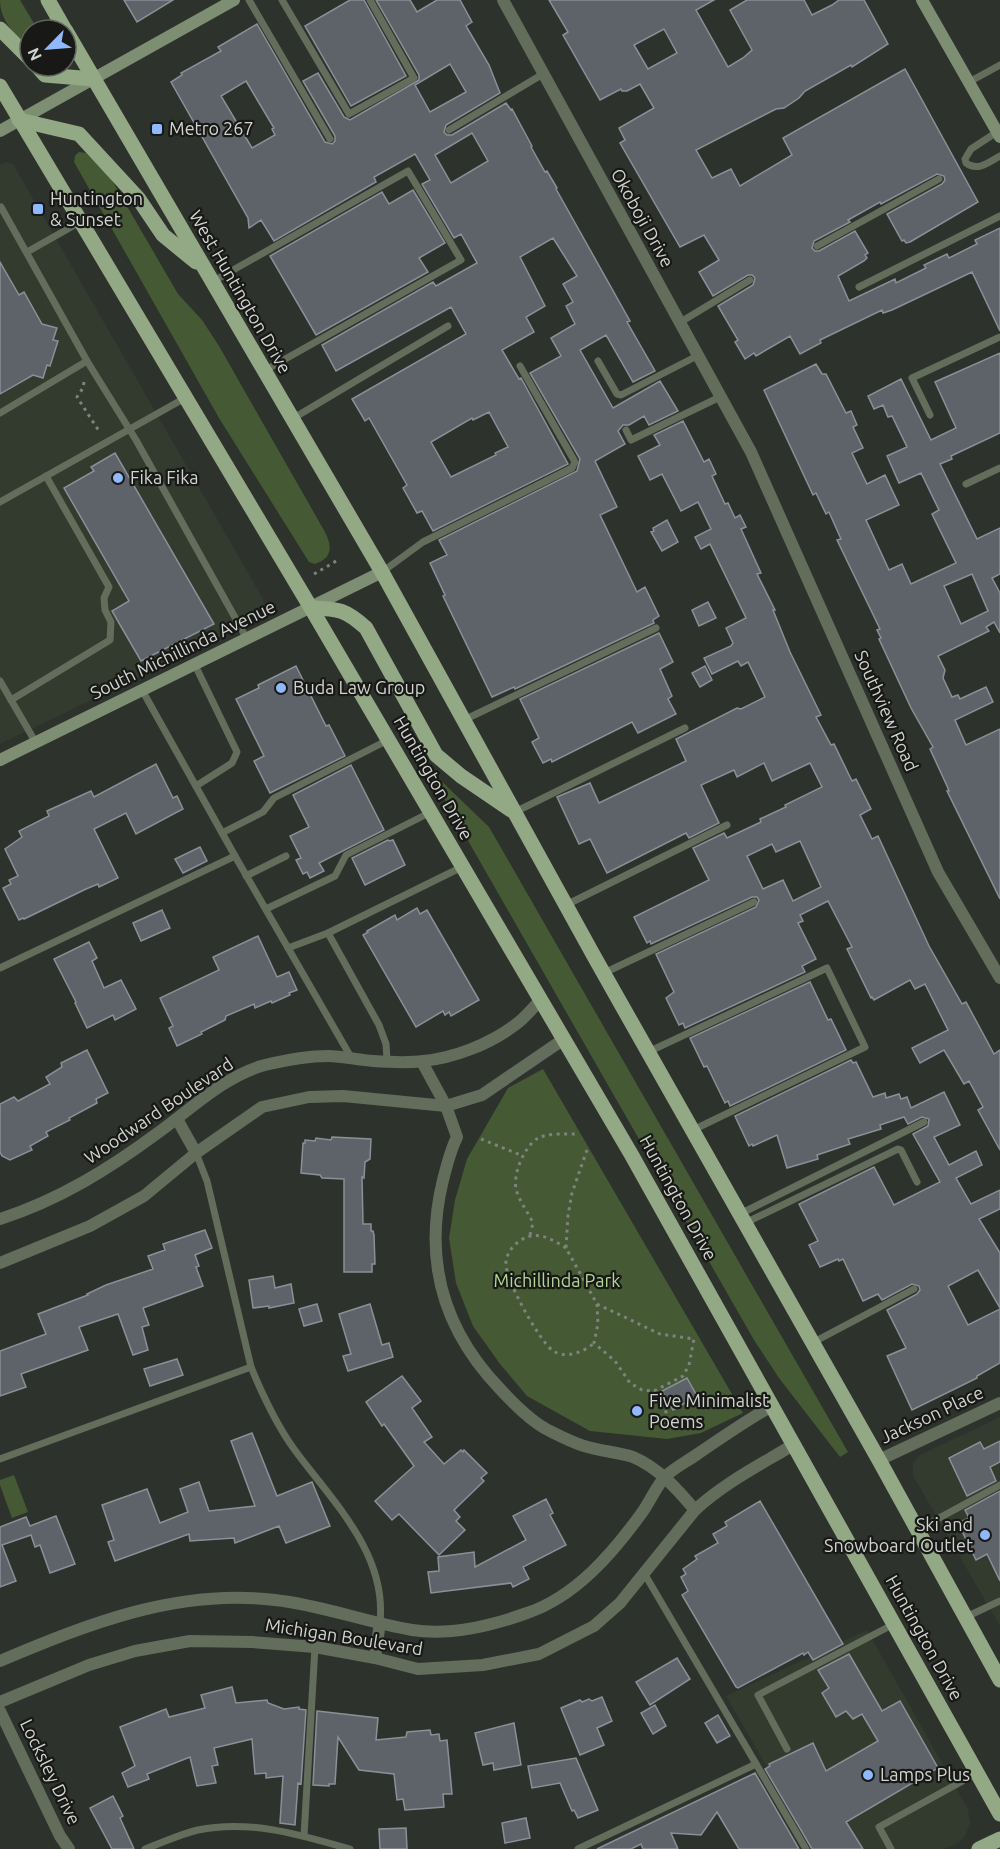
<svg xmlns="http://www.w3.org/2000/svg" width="1000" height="1849" font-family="Ubuntu,sans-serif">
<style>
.built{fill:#333a2e}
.green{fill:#445934}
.building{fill:#5e636a;stroke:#8b9098;stroke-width:1.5;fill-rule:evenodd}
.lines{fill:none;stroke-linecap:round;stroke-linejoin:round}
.path{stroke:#7f837e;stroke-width:3;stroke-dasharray:3 4.5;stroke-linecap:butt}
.lane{stroke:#636d5c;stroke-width:7}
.street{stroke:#636d5c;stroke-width:12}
.secondary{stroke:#7e8e73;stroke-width:12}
.primary{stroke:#93a885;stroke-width:15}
.poi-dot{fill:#90b8fd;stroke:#181916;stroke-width:2}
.labels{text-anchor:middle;stroke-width:4.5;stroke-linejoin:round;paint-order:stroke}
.poi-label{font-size:18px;fill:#d1d4d0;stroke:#181916;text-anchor:start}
.street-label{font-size:18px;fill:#d1d4d0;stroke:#181916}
.park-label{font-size:18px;fill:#b3d797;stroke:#181916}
</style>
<rect width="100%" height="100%" fill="#2e322c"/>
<g class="built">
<polygon points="6,162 13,164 262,597 264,603 260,615 208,644 0,744 0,165"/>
<polygon points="1000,1417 1000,1626 913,1476 913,1463 920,1455"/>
<polygon points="867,1630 968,1809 970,1824 965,1836 958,1843 944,1849 814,1849 726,1696"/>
</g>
<g class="green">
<path d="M0 0H20L38 30H30V50C16 35 0 22 0 0Z"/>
<path d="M79 152 86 153 110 177 178 294 202 320 219 346 325 532C332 546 333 558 315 564L309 562 219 418 74 162 75 156Z"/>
<polygon points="434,774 489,827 848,1452 840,1457 779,1378 754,1340 431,776"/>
<polygon points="543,1069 743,1413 701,1433 667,1439 590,1431 527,1396 500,1364 473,1326 456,1283 449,1238 455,1200 467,1159 508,1088"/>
<polygon points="14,1475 28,1512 12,1518 0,1485 0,1480"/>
</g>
<g class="building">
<polygon points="124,0 173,0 137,22"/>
<polygon points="350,0 364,0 406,76 351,106 305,26"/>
<path d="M376 0H410L417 12 437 0H460L472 22 466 26 489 65 500 93 446 125 444 132 447 135H452L506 103 511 110 512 109 532 146 531 147 545 172 547 171 557 188 556 189 630 321 627 322 655 371 633 382 606 335 580 350 613 408 660 381 678 411 649 425 644 416 629 425H623L618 431 625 444 595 461 617 507 600 515 637 592 645 587 659 616 653 620 654 623 515 689 514 687 492 697 443 596 445 595 430 563 447 555 439 540 577 471 580 459 530 373 561 356 551 338 575 324 566 306 573 302 563 284 577 276 553 238 520 257 545 306 526 317 534 332 502 350 519 379 521 378 568 464 433 531 422 511 417 513 403 488 407 485 369 418 365 421 352 399 466 334 451 307 336 371 322 345 433 282 436 286 477 263 461 234 454 238 422 184 430 180 415 154 374 177 376 182 274 241 261 220 249 228 248 218 171 82 182 75 181 73 221 51 218 47 257 24 325 142 332 144 335 141V136L303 81 318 73 344 117 350 120 419 80V75ZM450 64 466 92 430 112 415 85ZM246 81 274 128 272 129 275 135 252 148 221 96ZM472 133 488 161 451 183 435 155ZM489 412 508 447 495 453 496 455 451 477 431 442 472 418 473 420Z"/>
<path d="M549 0H714L696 10 728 67 743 58 752 50 730 10 747 0H804L812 15 832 5 839 0H864L888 44 852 67 851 65 805 91 799 98 784 108 776 109 696 150 712 178 731 169 740 186 792 155 783 138 905 69 978 202 910 242 906 243 904 240 902 241 887 214 942 184 945 180 944 176 937 174 881 204 880 202 848 220 850 222 814 241 812 248 815 251H819L855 231 868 253 865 255 867 258 864 261 838 276 849 301 895 279 896 283 926 268 924 265 947 254 949 258 977 244 975 240 1000 228V331L972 272 892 310 883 313 882 310 820 340 821 343 800 354 790 336 756 356 754 353 745 359 735 342 738 340 718 306 753 285 755 278 752 275H748L713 296 699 272 719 260 704 235 680 247 620 143 625 140 619 128 654 108 640 84 627 91H622L621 89 600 100 563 35 568 32ZM664 29 677 53 648 69 634 45Z"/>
<polygon points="413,190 445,243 419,258 428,272 316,335 270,256 382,192 389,204"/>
<polygon points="0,262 19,295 24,292 42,324 57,328 53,340 58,341 50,366 47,365 43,378 33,375 0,394"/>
<path d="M1000 353V433L951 456 952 459 940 464 977 539 1000 528V574L992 578 1000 593V633L994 622 986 627 989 631 938 656 945 670 943 678 952 697 958 695 960 699 986 687 993 702 955 720 966 745 1000 729V899L947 791H949L947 786 930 749 933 747 911 708 879 639 881 638 877 630 880 629 837 540 841 539 829 512 826 514 816 493 813 495 764 390 816 364 822 374H826L846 413 851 411 857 425 853 427 863 448 852 453 867 484 885 475 899 505 866 520 889 570 902 564 911 584 956 563 932 514 939 510 921 473 899 483 887 456 907 447 892 416 888 417 883 405 874 409 868 396 901 379 931 440 956 428 935 382ZM972 574 988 611 961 624 944 586Z"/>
<path d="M683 421 704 462 709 459 716 474 712 476 725 504 728 503 735 518 740 515 746 527 741 529 761 573 757 574 775 610H773L790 652 821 715 816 717 831 745 834 744 852 781 856 779 871 809 860 815 872 839 878 836 929 946 962 1004 966 1002 994 1054 1000 1050V1150L978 1110 983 1107 969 1081 964 1084 944 1050 920 1063 912 1048 948 1030 925 984 915 989 910 980 874 1000 872 997 871 998 847 949 852 947 828 901 800 915 803 921 798 923 816 959 802 966 805 972 685 1028 683 1023 679 1025 666 998 674 992 656 954 756 907 759 900 757 897H752L651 944 650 941 647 943 634 917 709 880 693 848 724 833 727 838 761 822 760 819 786 807 785 805 822 787 810 763 772 781 764 763 737 777 734 770 701 785 719 823 689 838 686 833 607 873 590 839 579 844 557 797 590 783 599 803 686 761 676 739 737 708 741 709 765 697 748 662 741 666 738 661 712 674 704 658 731 646 733 643 726 628 746 618 710 544 701 549 695 537 711 529 698 502 681 511 662 474 650 480 638 456 660 445 654 435ZM800 841 821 887 793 901 783 880 763 889 747 856 772 844 776 852Z"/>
<polygon points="115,453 214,624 141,661 112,611 129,601 64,488 94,471 91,467"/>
<polygon points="667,520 678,542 662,551 651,532 654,531 653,528"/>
<polygon points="708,602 716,618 699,626 692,610"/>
<polygon points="659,633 673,662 660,669 672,696 668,699 676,714 638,733 632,722 552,762 551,759 543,763 532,742 539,738 520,699"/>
<polygon points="296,666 326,726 329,725 345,756 270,793 254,761 264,756 236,699 259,688 258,685"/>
<polygon points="705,666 712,680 700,687 692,673"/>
<polygon points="156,764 173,798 177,796 183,809 136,834 126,813 94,829 118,878 99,887 98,884 86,889 24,919 23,918 19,920 3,888 11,884 9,880 18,876 5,849 22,837 19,831 49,816 47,811 91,791 94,797"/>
<polygon points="351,765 384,830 319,863 324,871 310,878 307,872 303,874 296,860 301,858 290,836 309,827 293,795"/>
<polygon points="388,840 389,841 393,840 405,865 365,885 352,858"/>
<polygon points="200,847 207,861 183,873 175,859"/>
<polygon points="417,908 420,914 427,910 479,1000 451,1016 449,1012 445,1015 443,1011 416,1027 363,935 368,932 367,931 395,915 397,920"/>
<polygon points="162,910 170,928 141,941 133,923"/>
<polygon points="258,936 277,977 289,972 297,990 289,993 290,995 272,1003 271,1001 255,1008 254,1004 226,1016 225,1020 201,1032 202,1034 177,1046 169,1028 173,1026 160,998 219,970 213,957"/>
<polygon points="89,942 97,958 92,961 104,988 121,980 136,1009 115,1020 113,1015 87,1028 75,1003 76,1002 54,959"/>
<polygon points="810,982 828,1020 831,1019 846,1050 730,1106 728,1101 725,1103 708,1068 707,1066 704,1067 690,1038"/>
<polygon points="87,1050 108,1093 96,1099 97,1103 69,1118 70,1120 46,1132 48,1136 30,1146 32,1150 10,1160 2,1156 0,1152 0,1104 14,1097 18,1101 50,1084 46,1077 62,1067 61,1063"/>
<polygon points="851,1060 853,1063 856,1062 873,1097 885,1093 886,1098 899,1094 901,1099 907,1097 911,1108 944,1092 960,1125 934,1137 949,1165 976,1151 982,1165 956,1178 971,1204 1000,1190 1000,1209 979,1219 1000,1253 1000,1308 978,1270 948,1286 968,1325 1000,1309 1000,1363 977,1376 977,1378 912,1410 887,1356 906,1348 887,1310 917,1294 920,1290 919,1286 912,1284 882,1300 878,1294 863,1301 843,1259 839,1261 838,1259 820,1267 809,1245 818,1241 799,1204 874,1167 894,1205 940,1182 913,1134 928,1126 929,1119 922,1117 908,1124 904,1117 880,1125 881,1129 848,1139 850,1144 817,1155 818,1159 787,1168 777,1135 753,1146 752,1144 749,1146 735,1116"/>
<polygon points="332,1137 371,1139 370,1159 365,1162 364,1178 362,1177 363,1224 371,1224 371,1231 373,1231 374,1235 375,1264 372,1264 372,1272 344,1272 344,1179 322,1178 320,1175 301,1173 303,1143 305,1143 305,1140 315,1141 316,1138 331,1140"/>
<polygon points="205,1230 212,1248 195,1255 199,1266 196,1267 203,1286 143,1308 149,1325 142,1327 148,1350 133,1355 118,1314 79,1327 88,1350 21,1374 26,1387 0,1396 0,1351 46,1334 38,1314 88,1295 87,1294 106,1285 153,1269 148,1256 165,1250 163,1244"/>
<polygon points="273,1276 275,1288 291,1284 294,1303 269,1308 269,1306 253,1308 249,1280"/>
<polygon points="317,1304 322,1321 304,1326 299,1309"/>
<polygon points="370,1304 382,1345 389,1343 393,1357 348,1371 343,1356 351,1354 339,1314"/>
<polygon points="177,1359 183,1375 150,1386 144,1369"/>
<polygon points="402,1376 421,1401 412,1408 432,1437 424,1442 444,1464 461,1450 463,1452 464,1450 487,1473 481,1478 484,1481 454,1510 460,1517 456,1521 465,1530 439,1555 399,1514 392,1520 375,1501 414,1466 384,1424 382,1426 366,1402"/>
<polygon points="687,1378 697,1396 673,1410 662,1391"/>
<polygon points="252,1433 277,1496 312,1482 330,1526 286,1543 279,1526 235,1543 234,1538 190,1541 189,1534 115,1561 108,1542 114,1540 102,1505 147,1489 160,1523 188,1512 180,1489 199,1482 209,1511 255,1506 231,1441"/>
<polygon points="1000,1441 1000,1462 990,1467 996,1481 967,1496 949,1458 980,1442 984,1449"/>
<polygon points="1000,1491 1000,1581 987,1554 976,1560 958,1523 969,1518 965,1510"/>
<polygon points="546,1499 553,1513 550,1515 566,1545 523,1567 529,1579 513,1587 511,1583 431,1593 428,1572 439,1571 438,1557 474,1552 475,1567 526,1540 513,1516"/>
<polygon points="760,1501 843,1644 813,1660 808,1652 804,1655 803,1653 738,1688 736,1687 682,1595 688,1591 681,1577 686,1574 683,1569 697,1559 695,1556 718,1543 713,1534 727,1526 725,1522"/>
<polygon points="56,1516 75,1564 50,1573 40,1545 35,1547 31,1535 2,1545 16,1581 0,1587 0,1527 26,1517 30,1526"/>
<polygon points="849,1654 882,1711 900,1701 938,1768 846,1822 863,1849 812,1849 765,1769 770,1766 769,1764 813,1743 826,1771 878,1741 862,1714 853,1719 846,1711 836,1717 822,1693 829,1688 818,1670"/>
<polygon points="677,1658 690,1679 650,1705 636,1682"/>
<polygon points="232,1687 236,1703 267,1700 268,1703 284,1709 299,1707 299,1709 306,1710 301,1784 298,1783 295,1825 280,1823 283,1776 266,1778 266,1773 255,1774 252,1739 214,1748 218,1765 212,1766 216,1783 197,1786 190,1757 147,1774 149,1779 128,1787 122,1773 135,1766 120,1727 166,1709 169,1717 205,1708 201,1695"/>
<polygon points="602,1697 612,1721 597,1728 604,1745 580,1755 561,1708 580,1700 582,1702 589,1699 592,1701"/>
<polygon points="655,1705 666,1726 653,1734 641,1713"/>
<polygon points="317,1711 378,1718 376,1740 406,1737 407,1732 430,1730 431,1735 439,1734 440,1741 447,1740 452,1794 443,1794 444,1807 405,1810 403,1799 397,1800 394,1774 359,1770 338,1737 335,1784 329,1784 329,1786 313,1785"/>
<polygon points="718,1715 730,1736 717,1743 705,1723"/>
<polygon points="514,1723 521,1765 494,1770 493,1763 483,1765 475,1733"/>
<polygon points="576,1758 598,1810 578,1818 574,1810 572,1811 560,1783 532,1788 528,1766"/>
<polygon points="755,1773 799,1849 739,1849 717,1812 701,1835 671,1833 678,1849 643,1849 641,1844 631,1849 597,1849"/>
<polygon points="113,1796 123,1816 120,1818 134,1849 112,1849 90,1808"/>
<polygon points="526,1818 530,1838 505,1843 502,1823"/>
<polygon points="406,1828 407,1849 380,1849 379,1829"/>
</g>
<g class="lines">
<g class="path">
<polyline points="84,382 83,388 77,397 99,431"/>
<polyline points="314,574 338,560"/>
<polyline points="481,1139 523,1156"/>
<polyline points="587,1150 572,1193 568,1215 566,1248 597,1304 660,1334 694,1339 689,1365 683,1376 654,1391 642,1390 630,1383 615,1361 594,1343 598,1324 597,1304"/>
<path d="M530 1235 533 1223C528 1212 519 1201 516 1189 513 1173 524 1147 538 1138 548 1133 565 1134 576 1134"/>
<path d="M566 1248C552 1239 537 1230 521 1240 513 1245 507 1253 506 1262 504 1278 539 1340 552 1350 565 1360 584 1352 594 1343"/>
<polyline points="654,1391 666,1412 668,1432"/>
</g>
<g class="lane">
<polyline points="249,0 330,139"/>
<polyline points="282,0 349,114 414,78 370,0"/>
<polyline points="969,82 1000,65"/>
<polyline points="449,130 543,74"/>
<path d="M997 132 971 149 965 159 966 163C978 172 989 162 1000 156"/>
<polyline points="1,207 87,361"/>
<polyline points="817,246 939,179"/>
<polyline points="27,252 80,222"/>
<polyline points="212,282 408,171 461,260 264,371"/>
<polyline points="859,287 1000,216"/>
<polyline points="679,323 750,280"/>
<polyline points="598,361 617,394 621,395 697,356"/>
<polyline points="0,413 87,361 136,440 247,639"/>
<polyline points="930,415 912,378 1000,337"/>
<polyline points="292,419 448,326"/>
<polyline points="626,430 631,440 720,397"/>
<polyline points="966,484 1000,468"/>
<polyline points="0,502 185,398"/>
<polyline points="382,572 423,542 572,468 575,462 520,366"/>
<polyline points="195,665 237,752 232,763 196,786"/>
<polyline points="0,681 36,743"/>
<polyline points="142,690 235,856 352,1059"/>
<polyline points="11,700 110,640 111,622 105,610 104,598 109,587 46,476"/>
<polyline points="464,720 656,628"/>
<polyline points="515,812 685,728"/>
<polyline points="222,833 263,812 274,798 388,740"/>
<polyline points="246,876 286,856"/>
<polyline points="566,905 727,825"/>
<polyline points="266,909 335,876 346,855 431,812"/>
<polyline points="288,948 328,933"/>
<polyline points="0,968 235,856"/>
<polyline points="604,973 754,902"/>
<polyline points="648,1052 827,968 865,1047 693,1130"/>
<polyline points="387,1060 386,1044 379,1025 328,933 462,867"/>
<path d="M196 1153 207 1181 251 1367C263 1396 276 1424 294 1449 332 1501 387 1553 380 1622"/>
<polyline points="740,1214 924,1122"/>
<polyline points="745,1223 898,1149 901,1150 917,1182"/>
<polyline points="812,1343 914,1289"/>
<polyline points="0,1459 251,1367"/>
<polyline points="917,1530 1000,1485"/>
<polyline points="644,1573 806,1849"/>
<polyline points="966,1617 1000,1601"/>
<polyline points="787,1749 758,1695 894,1624"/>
<polyline points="304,1836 315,1647"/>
<path d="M145 1849C162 1843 180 1834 198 1830 249 1819 301 1835 350 1849"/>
<polyline points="578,1849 756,1764"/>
<polyline points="891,1849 879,1827 977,1773"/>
</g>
<g class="street">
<polyline points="503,0 751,452 938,872 1000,978"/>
<path d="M422 1062 446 1106 457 1137C450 1151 447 1165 443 1180 423 1261 444 1331 501 1390 514 1404 530 1420 546 1429 558 1435 571 1442 584 1446 600 1451 617 1452 633 1457 659 1468 677 1489 695 1510"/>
<polyline points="177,1119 196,1153"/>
<path d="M0 1219C59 1200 109 1169 159 1132 191 1109 226 1075 265 1065 286 1060 307 1056 328 1056 343 1056 358 1060 373 1061 388 1062 409 1063 423 1061 454 1058 490 1044 515 1025 525 1018 533 1008 541 999"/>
<polyline points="0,1263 90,1226 144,1196 196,1153 262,1107 309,1097 343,1096 446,1106 482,1095 564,1039"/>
<polyline points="879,1460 1000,1403"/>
<polyline points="375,1658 380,1622"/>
<path d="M0 1661C88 1624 177 1588 275 1600 321 1605 365 1622 412 1630 450 1636 491 1626 527 1613 575 1597 612 1554 641 1514 650 1502 656 1486 666 1476 674 1468 686 1462 696 1455 721 1438 745 1421 772 1406"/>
<path d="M0 1702 89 1665 135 1651 190 1641 252 1642 315 1647 375 1658 418 1669 483 1665 539 1654 594 1626 620 1603 695 1510C724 1483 760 1465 793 1445"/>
<polyline points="0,1711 60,1836 69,1849"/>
</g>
<g class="secondary">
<polyline points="922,0 1000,137"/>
<polyline points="0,131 234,0"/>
<polyline points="0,760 382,572"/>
</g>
<g class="primary">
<polyline points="48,0 65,30"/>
<polyline points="0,29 30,59"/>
<polyline points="66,31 382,572 595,958 879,1460 1000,1680"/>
<polyline points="37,66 45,75 93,79"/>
<polyline points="0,86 311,608 631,1154 1000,1814"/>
<polyline points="19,120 79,134 138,198 163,235 196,262"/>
<path d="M311 608C339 609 345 609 366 628L436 755 461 776 511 810"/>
<polyline points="979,1849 1000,1839"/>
</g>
</g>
<g class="poi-dot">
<rect x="151" y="123" width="12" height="12" rx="3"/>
<rect x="32" y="203" width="12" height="12" rx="3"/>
<circle cx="118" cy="478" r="6"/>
<circle cx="281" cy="688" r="6"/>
<circle cx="637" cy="1411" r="6"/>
<circle cx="985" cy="1535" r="6"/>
<circle cx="868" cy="1775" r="6"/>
</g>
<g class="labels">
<g class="poi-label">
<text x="169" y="135">Metro 267</text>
<text x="50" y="205">Huntington<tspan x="50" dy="21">&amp; Sunset</tspan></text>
<text x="130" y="484">Fika Fika</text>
<text x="293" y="694">Buda Law Group</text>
<text x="649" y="1407">Five Minimalist<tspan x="649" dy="21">Poems</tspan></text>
<text x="973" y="1531" text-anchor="end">Ski and<tspan x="973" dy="21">Snowboard Outlet</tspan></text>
<text x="880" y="1781">Lamps Plus</text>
</g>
<g class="street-label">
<text transform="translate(642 218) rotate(61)" y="6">Okoboji Drive</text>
<text transform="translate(240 292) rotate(60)" y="6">West Huntington Drive</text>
<text transform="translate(183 650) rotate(-26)" y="6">South Michillinda Avenue</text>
<text transform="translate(886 711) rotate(66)" y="6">Southview Road</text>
<text transform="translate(433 778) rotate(60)" y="6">Huntington Drive</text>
<text transform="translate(159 1111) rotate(-34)" y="6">Woodward Boulevard</text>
<text transform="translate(678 1198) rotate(61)" y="6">Huntington Drive</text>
<text transform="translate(932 1415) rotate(-25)" y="6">Jackson Place</text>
<text transform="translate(344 1637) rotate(9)" y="6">Michigan Boulevard</text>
<text transform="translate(924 1638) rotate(61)" y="6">Huntington Drive</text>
<text transform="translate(50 1772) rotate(64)" y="6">Locksley Drive</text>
</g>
<g class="park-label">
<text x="557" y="1287">Michillinda Park</text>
</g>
</g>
<g transform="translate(48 48) rotate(245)"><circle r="28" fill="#181916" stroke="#626460" stroke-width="1.5"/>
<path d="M0-4.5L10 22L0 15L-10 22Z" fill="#90b8fd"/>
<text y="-9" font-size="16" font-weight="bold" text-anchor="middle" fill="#d1d4d0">N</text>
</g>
</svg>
